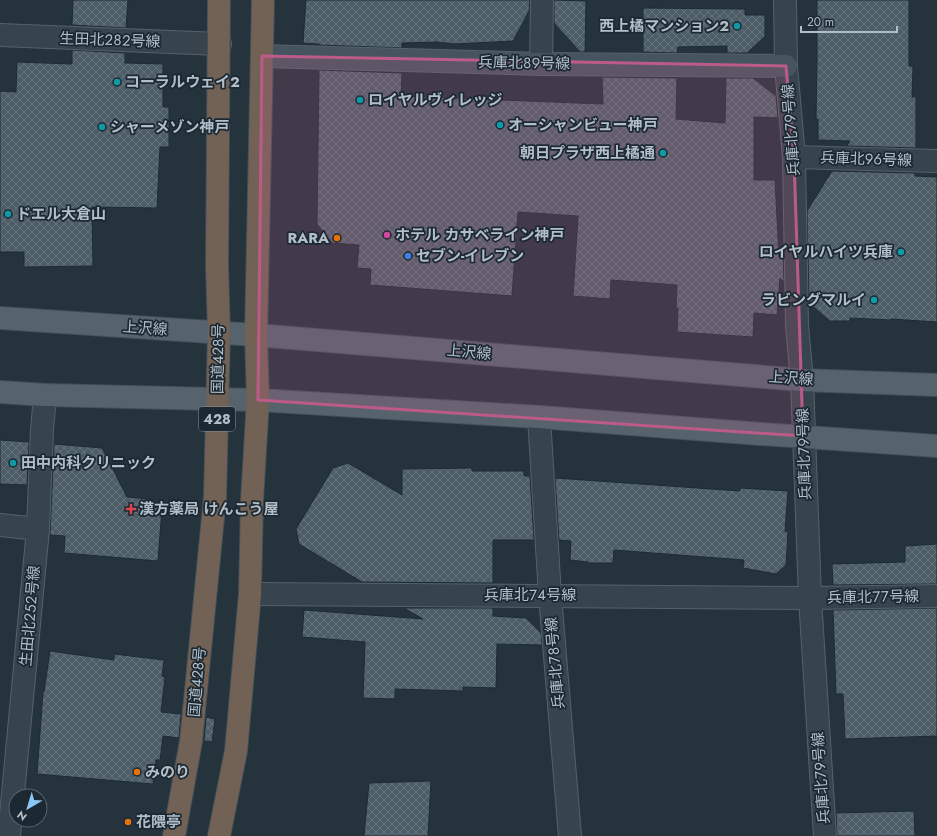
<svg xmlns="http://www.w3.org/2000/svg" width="937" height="836" font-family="Jost,'Noto Sans JP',sans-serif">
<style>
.building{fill:url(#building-cross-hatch);stroke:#1f2b34}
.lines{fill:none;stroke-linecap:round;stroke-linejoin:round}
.street-casing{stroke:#56626b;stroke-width:24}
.secondary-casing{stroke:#56626b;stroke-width:24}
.primary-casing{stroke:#445059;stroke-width:24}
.highway-casing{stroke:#434f58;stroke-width:24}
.street{stroke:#38444d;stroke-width:22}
.secondary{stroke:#465460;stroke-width:22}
.primary{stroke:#56636d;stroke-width:22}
.highway{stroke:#726255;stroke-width:22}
.marked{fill:#bc5b87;fill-opacity:0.2;stroke:#bc5b87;stroke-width:3;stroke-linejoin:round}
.culture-dot{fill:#0f9aa8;stroke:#1d2932;stroke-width:1.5}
.hotel-dot{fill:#d1479c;stroke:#1d2932;stroke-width:1.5}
.food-dot{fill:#e8710a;stroke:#1d2932;stroke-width:1.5}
.shop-dot{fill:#3f7fe0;stroke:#1d2932;stroke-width:1.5}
.health-dot{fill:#e0444e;stroke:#1d2932;stroke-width:1.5}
.labels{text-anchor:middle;stroke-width:3.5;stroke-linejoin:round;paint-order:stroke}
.shield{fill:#1d2932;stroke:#86929b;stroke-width:1}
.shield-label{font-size:14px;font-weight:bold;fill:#b3bfc8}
.poi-label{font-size:15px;font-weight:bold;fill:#b3bfc8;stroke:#1d2932;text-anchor:start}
.street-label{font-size:15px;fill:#b3bfc8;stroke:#1d2932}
</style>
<defs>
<pattern id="building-cross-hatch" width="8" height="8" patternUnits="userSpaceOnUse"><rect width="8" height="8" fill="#4c5d67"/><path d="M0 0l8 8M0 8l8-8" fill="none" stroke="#63727b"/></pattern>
</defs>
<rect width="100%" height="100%" fill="#24333c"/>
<g class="building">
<polygon points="73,0 128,0 126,28 72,25"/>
<polygon points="306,0 530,0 529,11 513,41 455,44 437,42 402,43 402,48 319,45 319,44 303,43"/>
<polygon points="554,0 586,1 585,52 580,52 554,23"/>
<polygon points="817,0 909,0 909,66 913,66 912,97 916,97 916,148 847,146 850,141 818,140 818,119 816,119 817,61"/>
<polygon points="643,8 745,9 745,15 765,15 765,36 747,53 727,53 727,46 678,47 677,53 643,52"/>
<polygon points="72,50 125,53 125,63 163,64 163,107 169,107 169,147 160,147 157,208 92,207 93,266 24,267 24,252 0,252 0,91 16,92 17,62 72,64"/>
<polygon points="319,70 402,73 401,96 603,104 602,77 677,78 676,119 725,123 726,78 753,78 776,96 778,118 754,117 754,180 775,180 779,257 783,250 784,282 780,278 777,315 754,313 753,337 677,332 678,308 676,308 677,285 611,280 610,299 573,296 578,216 518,212 512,296 370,285 371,269 357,268 359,245 332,243 317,224"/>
<polygon points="832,171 915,173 915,176 937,177 937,322 891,319 891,320 850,318 850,321 830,321 809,303 807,211"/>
<polygon points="0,440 29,442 27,485 0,484"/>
<polygon points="54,444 102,448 127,497 149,499 149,507 162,508 158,561 64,553 65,536 50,535"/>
<polygon points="348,463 402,495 402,469 472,468 472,471 524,471 524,476 530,476 534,540 493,540 493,583 362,582 299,544 296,529 333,468"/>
<polygon points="555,478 740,491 740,488 788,491 785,531 788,532 786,565 776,574 743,568 744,560 614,550 613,563 588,563 588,562 570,560 571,541 559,540"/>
<polygon points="937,544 937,584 833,585 832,564 905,562 905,546"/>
<polygon points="404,608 493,608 493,616 526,618 541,633 542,645 497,644 496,688 463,687 463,691 395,689 395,699 363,698 365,642 302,637 304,610 423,619"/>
<polygon points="937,608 937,736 845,739 843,694 836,694 833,610"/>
<polygon points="50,651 114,660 114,654 164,660 162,676 165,677 161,712 181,714 179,738 163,736 160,760 156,760 153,784 37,774 43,692 44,692"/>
<polygon points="206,717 215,719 212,742 204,741"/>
<polygon points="431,781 428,836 364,836 369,783"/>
<polygon points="914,811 915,836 837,836 836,813"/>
</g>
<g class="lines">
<defs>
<g id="street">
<polyline points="785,0 786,66 794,157 797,326 802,380 810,598 825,836"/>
<polyline points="0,35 220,44"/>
<polyline points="541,64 542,0"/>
<polyline points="794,157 937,161"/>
<polyline points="539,417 550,596 570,836"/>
<polyline points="0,525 38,529"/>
<polyline points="250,594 810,598 937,596"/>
<polyline points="9,836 38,529 42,430 45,395"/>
</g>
<polyline id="secondary" points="262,56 541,64 786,66"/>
<g id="primary">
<polyline points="0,318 256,335 802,380 937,385"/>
<polyline points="0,392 45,395 258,400 539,417 761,434 937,446"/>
</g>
<g id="highway">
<polyline points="174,836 191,741 215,497 219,333 217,266 219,0"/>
<polyline points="219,836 236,751 250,594 252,500 258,400 256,335 263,0"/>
</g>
</defs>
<use href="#street" class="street-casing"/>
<use href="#secondary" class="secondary-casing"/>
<use href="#primary" class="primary-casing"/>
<use href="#highway" class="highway-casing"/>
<use href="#street" class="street"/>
<use href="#secondary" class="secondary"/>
<use href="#primary" class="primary"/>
<use href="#highway" class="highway"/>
</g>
<path class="marked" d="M262 56 786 66 794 157 803 436 258 400Z"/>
<g class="culture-dot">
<circle cx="737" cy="26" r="4"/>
<circle cx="117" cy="82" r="4"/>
<circle cx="360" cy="100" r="4"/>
<circle cx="500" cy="125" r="4"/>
<circle cx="102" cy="127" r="4"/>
<circle cx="663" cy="153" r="4"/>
<circle cx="8" cy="214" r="4"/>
<circle cx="901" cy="252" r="4"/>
<circle cx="874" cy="300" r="4"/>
<circle cx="13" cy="463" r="4"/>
</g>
<circle class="hotel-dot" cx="387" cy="235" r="4"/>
<g class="food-dot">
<circle cx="337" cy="238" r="4"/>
<circle cx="137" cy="772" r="4"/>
<circle cx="128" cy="822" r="4"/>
</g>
<circle class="shop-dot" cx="408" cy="256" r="4"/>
<path class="health-dot" d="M129 503h4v4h4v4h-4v4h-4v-4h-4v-4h4z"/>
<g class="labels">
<rect class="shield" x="199" y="407" width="36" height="24" rx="3"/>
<g class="shield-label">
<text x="217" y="424">428</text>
</g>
<g class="poi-label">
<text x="729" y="31" text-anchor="end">西上橘マンション2</text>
<text x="125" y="87">コーラルウェイ2</text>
<text x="368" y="105">ロイヤルヴィレッジ</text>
<text x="508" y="130">オーシャンビュー神戸</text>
<text x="110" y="132">シャーメゾン神戸</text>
<text x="655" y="158" text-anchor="end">朝日プラザ西上橘通</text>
<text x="16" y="219">ドエル大倉山</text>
<text x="395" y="240">ホテル カサベライン神戸</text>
<text x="329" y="243" text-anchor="end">RARA</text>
<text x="893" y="257" text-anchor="end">ロイヤルハイツ兵庫</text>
<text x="416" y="261">セブン-イレブン</text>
<text x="866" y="305" text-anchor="end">ラビングマルイ</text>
<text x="21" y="468">田中内科クリニック</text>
<text x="139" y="514">漢方薬局 けんこう屋</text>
<text x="145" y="777">みのり</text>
<text x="136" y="827">花隈亭</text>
</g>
<g class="street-label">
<text transform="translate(110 40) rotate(2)" y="5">生田北２８２号線</text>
<text transform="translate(524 63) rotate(1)" y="5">兵庫北８９号線</text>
<text transform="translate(791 130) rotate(-94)" y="5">兵庫北７９号線</text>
<text transform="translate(866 159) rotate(2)" y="5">兵庫北９６号線</text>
<text transform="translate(145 328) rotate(4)" y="5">上沢線</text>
<text transform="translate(469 352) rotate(5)" y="5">上沢線</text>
<text transform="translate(218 359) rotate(-89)" y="5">国道428号</text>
<text transform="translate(791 378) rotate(4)" y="5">上沢線</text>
<text transform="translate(804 454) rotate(-92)" y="5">兵庫北７９号線</text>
<text x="530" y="600">兵庫北７４号線</text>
<text transform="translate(873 597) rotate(-1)" y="5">兵庫北７７号線</text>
<text transform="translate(30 616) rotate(-85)" y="5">生田北２５２号線</text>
<text transform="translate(555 663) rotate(-95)" y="5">兵庫北７８号線</text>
<text transform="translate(197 682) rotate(-85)" y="5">国道428号</text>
<text transform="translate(821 778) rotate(-94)" y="5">兵庫北７９号線</text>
</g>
</g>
<g transform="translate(28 808) rotate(218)"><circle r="19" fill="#1d2932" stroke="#59656e"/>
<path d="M0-3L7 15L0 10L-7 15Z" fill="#8bc7f6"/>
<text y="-6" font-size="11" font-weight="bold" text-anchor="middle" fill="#b3bfc8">N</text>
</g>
<path d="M801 26v6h96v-6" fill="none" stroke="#b3bfc8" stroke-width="2"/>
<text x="807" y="26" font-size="12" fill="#b3bfc8" stroke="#1d2932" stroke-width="3" paint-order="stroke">20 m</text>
</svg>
